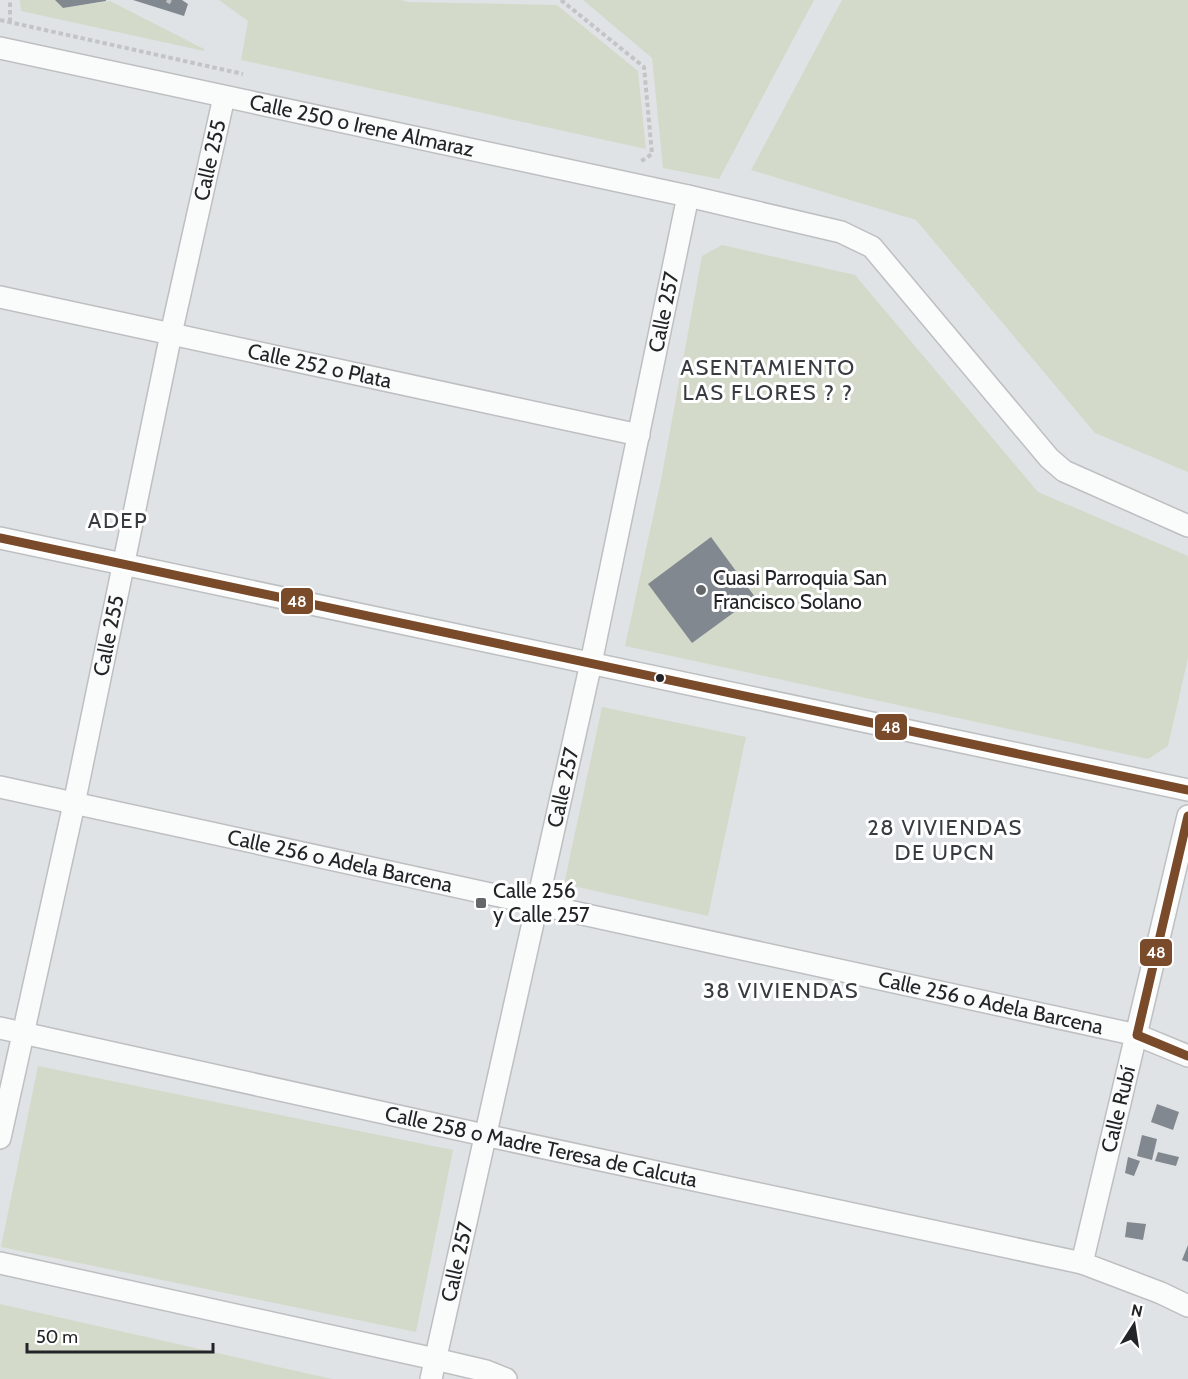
<svg xmlns="http://www.w3.org/2000/svg" width="1188" height="1379" font-family="Cabin,sans-serif">
<style>
.green{fill:#d3dac9}
.building{fill:#828890}
.lines{fill:none;stroke-linecap:round;stroke-linejoin:round}
.minor-casing{stroke:#bdbfc1;stroke-width:24}
.path{stroke:#c3c4c5;stroke-width:4;stroke-dasharray:4.5 3;stroke-linecap:butt}
.minor{stroke:#fafbfb;stroke-width:21}
.bus-1-casing{stroke:#fff;stroke-width:14}
.bus-1{stroke:#7a4b2a;stroke-width:9}
.poi-dot{fill:#64676a;stroke:#fff;stroke-width:2}
.bus-dot{fill:#222427;stroke:#fff;stroke-width:2}
.labels{text-anchor:middle;stroke-width:6;stroke-linejoin:round;paint-order:stroke}
.street-label{font-size:21px;fill:#222427;stroke:#fff}
.poi-label{font-size:21px;fill:#222427;stroke:#fff;text-anchor:start}
.neighbourhood-label{font-size:22px;letter-spacing:1.5px;fill:#383c41;stroke:#fff}
.line-badge{stroke:#fff;stroke-width:2}
.badge-label{font-size:16px;text-anchor:middle;font-weight:bold;fill:#fff}
</style>
<rect width="100%" height="100%" fill="#e0e3e6"/>
<g class="green">
<polygon points="20,0 55,0 63,8 110,1 204,49 204,51 21,11"/>
<polygon points="219,0 401,0 408,2 557,5 638,71 646,149 241,60 248,21"/>
<polygon points="583,0 814,0 719,179 663,168 652,58"/>
<polygon points="842,0 1188,0 1188,472 1095,433 916,220 751,170"/>
<polygon points="722,245 855,275 1038,492 1188,556 1188,658 1168,746 1148,759 625,646 661,480 702,256"/>
<polygon points="602,707 746,737 708,916 564,884"/>
<polygon points="38,1066 453,1150 416,1332 1,1247"/>
<polygon points="0,1304 332,1379 0,1379"/>
</g>
<g class="building">
<polygon points="55,0 106,0 106,1 63,8"/>
<polygon points="133,0 182,0 188,4 184,16"/>
<polygon points="711,537 755,597 692,643 648,584"/>
<polygon points="1157,1104 1179,1112 1173,1130 1151,1122"/>
<polygon points="1142,1135 1157,1139 1152,1160 1137,1156"/>
<polygon points="1158,1152 1179,1157 1176,1166 1155,1161"/>
<polygon points="1128,1157 1140,1161 1134,1176 1125,1173"/>
<polygon points="1127,1222 1146,1224 1143,1240 1125,1237"/>
<polygon points="1188,1245 1188,1262 1182,1260"/>
</g>
<g class="lines">
<defs>
<g id="minor">
<path id="s1" d="M0 48 688 196 841 232 872 247 1049 458 1064 471 1188 526"/>
<path id="s2" d="M0 297 639 435"/>
<polyline points="0,538 1188,790"/>
<path id="s3" d="M0 787 1137 1035 1188 1056"/>
<path id="s4" d="M0 1028 484 1135 1082 1263 1161 1293 1188 1306"/>
<path id="s5" d="M0 1138 74 804 171 334 224 97"/>
<polyline points="0,1263 435,1359 486,1371 506,1379"/>
<path id="s6" d="M1082 1263 1188 816"/>
<path id="s7" d="M431 1379 591 663 688 196"/>
</g>
</defs>
<use href="#minor" class="minor-casing"/>
<g class="path">
<polyline points="167,0 173,4"/>
<polyline points="561,0 644,67 652,154 640,162"/>
<polyline points="0,20 243,74"/>
<polyline points="10,22 10,0"/>
</g>
<use href="#minor" class="minor"/>
<defs>
<g id="bus-1">
<polyline points="0,538 1188,790"/>
<polyline points="1188,816 1137,1035 1188,1056"/>
</g>
</defs>
<use href="#bus-1" class="bus-1-casing"/>
<use href="#bus-1" class="bus-1"/>
</g>
<g class="poi-dot">
<circle cx="701" cy="590" r="6"/>
<rect x="475" y="897" width="12" height="12" rx="3"/>
</g>
<circle class="bus-dot" cx="660" cy="678" r="5"/>
<g class="labels">
<g class="street-label">
<text dy="7" stroke="none"><textPath href="#s1" startOffset="370">Calle 250 o Irene Almaraz</textPath></text>
<text dy="7" stroke="none"><textPath href="#s5" startOffset="1000">Calle 255</textPath></text>
<text dy="7" stroke="none"><textPath href="#s7" startOffset="1092">Calle 257</textPath></text>
<text dy="7" stroke="none"><textPath href="#s2" startOffset="327">Calle 252 o Plata</textPath></text>
<text dy="7" stroke="none"><textPath href="#s5" startOffset="514">Calle 255</textPath></text>
<text dy="7" stroke="none"><textPath href="#s7" startOffset="606">Calle 257</textPath></text>
<text dy="7" stroke="none"><textPath href="#s3" startOffset="348">Calle 256 o Adela Barcena</textPath></text>
<text dy="7" stroke="none"><textPath href="#s3" startOffset="1014">Calle 256 o Adela Barcena</textPath></text>
<text dy="7" stroke="none"><textPath href="#s6" startOffset="158">Calle Rubí</textPath></text>
<text dy="7" stroke="none"><textPath href="#s4" startOffset="554">Calle 258 o Madre Teresa de Calcuta</textPath></text>
<text dy="7" stroke="none"><textPath href="#s7" startOffset="120">Calle 257</textPath></text>
</g>
<g class="poi-label">
<text x="713" y="585">Cuasi Parroquia San<tspan x="713" dy="24">Francisco Solano</tspan></text>
<text x="493" y="898">Calle 256<tspan x="493" dy="24">y Calle 257</tspan></text>
</g>
<g class="neighbourhood-label">
<text x="768" y="375">ASENTAMIENTO<tspan x="768" dy="25">LAS FLORES ? ?</tspan></text>
<text x="118" y="528">ADEP</text>
<text x="945" y="835">28 VIVIENDAS<tspan x="945" dy="25">DE UPCN</tspan></text>
<text x="781" y="998">38 VIVIENDAS</text>
</g>
</g>
<g class="line-badge">
<rect x="280" y="587" width="34" height="28" rx="6" fill="#7a4b2a"/>
<rect x="874" y="713" width="34" height="28" rx="6" fill="#7a4b2a"/>
<rect x="1139" y="938" width="34" height="29" rx="6" fill="#7a4b2a"/>
</g>
<g class="badge-label">
<text x="297" y="607">48</text>
<text x="891" y="733">48</text>
<text x="1156" y="958">48</text>
</g>
<g transform="translate(1134 1325) rotate(12)" stroke="#ffffff" stroke-width="4.5" paint-order="stroke">
<path d="M0-4.5L10 22L0 15L-10 22Z" fill="#222427"/>
<text y="-9" font-size="16" font-weight="bold" text-anchor="middle" fill="#222427">N</text>
</g>
<path d="M27 1343v9h186v-9" fill="none" stroke="#222427" stroke-width="3"/>
<text x="36" y="1343" font-size="18" fill="#222427" stroke="#ffffff" stroke-width="4.5" paint-order="stroke">50 m</text>
</svg>
